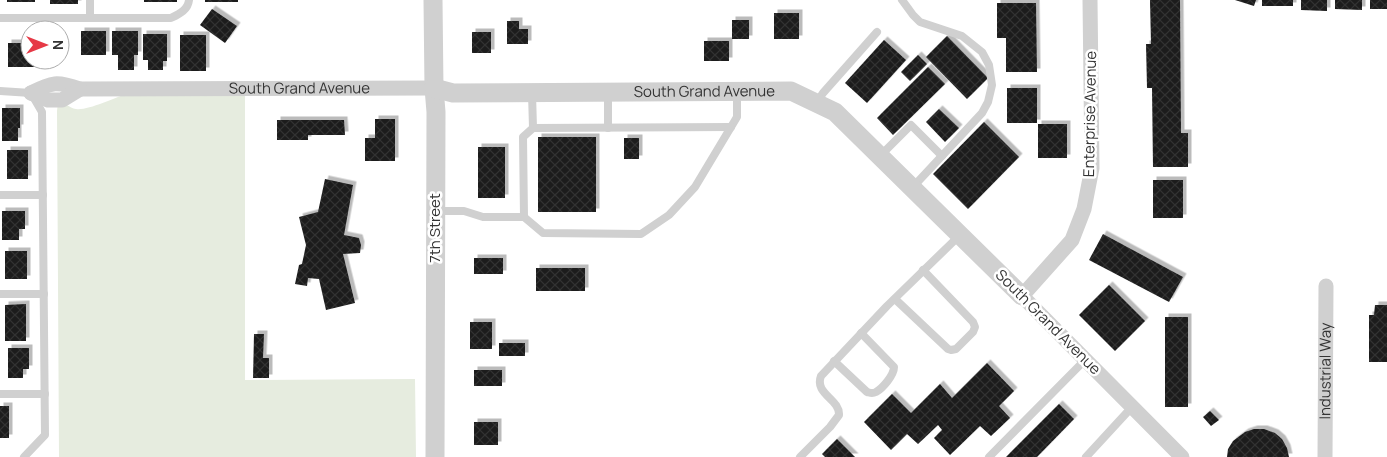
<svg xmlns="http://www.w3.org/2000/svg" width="1387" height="457" font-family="Manrope,sans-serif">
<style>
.grass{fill:#e6ecdf}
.building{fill:url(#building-cross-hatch);filter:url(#shadow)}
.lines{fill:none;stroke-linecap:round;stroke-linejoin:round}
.service{stroke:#d0d0d0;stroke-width:8}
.minor{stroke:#d0d0d0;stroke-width:15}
.tertiary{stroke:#d0d0d0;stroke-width:19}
.labels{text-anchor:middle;stroke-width:5;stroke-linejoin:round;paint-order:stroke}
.street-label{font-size:15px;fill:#333;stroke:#fff}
</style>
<defs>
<pattern id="building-cross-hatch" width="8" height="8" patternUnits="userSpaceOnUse" patternTransform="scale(1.25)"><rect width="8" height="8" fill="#1a1a1a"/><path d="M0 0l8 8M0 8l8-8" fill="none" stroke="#333"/></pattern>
<filter id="shadow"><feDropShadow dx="3.5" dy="-3.5" stdDeviation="0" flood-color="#0004"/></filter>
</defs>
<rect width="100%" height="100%" fill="#fff"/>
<path class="grass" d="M126 94 245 95V380L415 379 416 457H59L57 111 58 102C65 102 69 108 76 109 87 111 114 98 126 94Z"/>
<g class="building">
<rect x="7" y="0" width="28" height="2"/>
<rect x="50" y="0" width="28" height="4"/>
<rect x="144" y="0" width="33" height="2"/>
<rect x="205" y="0" width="33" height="2"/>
<polygon points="1150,0 1180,0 1181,133 1188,133 1188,167 1153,167 1152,88 1147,88 1146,44 1151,44"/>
<polygon points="1235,0 1256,0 1254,6"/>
<rect x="1262" y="0" width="31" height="6"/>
<polygon points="1301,0 1327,0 1327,11 1301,10"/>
<polygon points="1335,0 1362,0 1362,10 1335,9"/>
<rect x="1370" y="0" width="17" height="9"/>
<polygon points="997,3 1036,3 1037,72 1006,72 1006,38 997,38"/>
<polygon points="212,9 237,26 225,43 200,25"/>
<rect x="774" y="13" width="25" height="26"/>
<rect x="732" y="20" width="17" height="19"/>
<polygon points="507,21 519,21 519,29 528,29 528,44 507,44"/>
<rect x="81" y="31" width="25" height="24"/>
<polygon points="112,31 138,31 138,55 134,55 134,70 118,70 118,55 112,55"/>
<rect x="472" y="32" width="19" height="21"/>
<polygon points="143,34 167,34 167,61 163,61 163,70 148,70 148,60 143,60"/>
<rect x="180" y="35" width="26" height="36"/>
<polygon points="947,36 988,78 967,99 926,57"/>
<polygon points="884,40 906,60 867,103 845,83"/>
<rect x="704" y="41" width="25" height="20"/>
<polygon points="8,43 30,43 30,60 46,60 46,67 8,67"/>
<polygon points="918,55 927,64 910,81 901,72"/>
<polygon points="928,67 945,84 893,135 877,118"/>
<rect x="1007" y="88" width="30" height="35"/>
<polygon points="2,108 20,108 20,128 18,128 18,141 2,141"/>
<polygon points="939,109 959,128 945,142 926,122"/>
<polygon points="375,119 395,119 395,161 365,161 365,138 375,138"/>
<polygon points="277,120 344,120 345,135 308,135 308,140 277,140"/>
<polygon points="984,122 1019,157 968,209 933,174"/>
<rect x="1038" y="124" width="29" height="34"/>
<rect x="538" y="137" width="58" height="75"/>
<rect x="624" y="138" width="15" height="21"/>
<rect x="478" y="147" width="27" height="51"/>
<rect x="7" y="150" width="21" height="29"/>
<polygon points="325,179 353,185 344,235 359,238 361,245 360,253 343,254 355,303 326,310 319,279 308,278 307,286 295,284 299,265 302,264 306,245 299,217 318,212"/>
<rect x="1153" y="180" width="30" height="38"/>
<polygon points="2,211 25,211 25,229 19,229 19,240 2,240"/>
<polygon points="1103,234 1183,277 1169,302 1089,260"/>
<rect x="5" y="251" width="22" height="28"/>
<rect x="474" y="258" width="29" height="16"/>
<rect x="536" y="268" width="49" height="23"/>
<polygon points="1109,285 1145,321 1115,351 1079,315"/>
<polygon points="26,304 26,341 5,341 5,305"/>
<polygon points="1375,305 1387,305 1387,362 1369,362 1369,315 1374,315"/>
<rect x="1165" y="317" width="23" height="90"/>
<rect x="470" y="322" width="22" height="27"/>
<polygon points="254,334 264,334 263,358 269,358 269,378 253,378"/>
<rect x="499" y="343" width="26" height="13"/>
<polygon points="8,348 29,348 29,369 23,369 23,378 8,378"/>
<polygon points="987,363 1014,391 999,406 1010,418 991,436 980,426 950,455 934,438 942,430 938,425 918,444 907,434 891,450 864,422 892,394 911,413 940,384 952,398"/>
<rect x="474" y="370" width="28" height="16"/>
<polygon points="1059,404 1074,419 1037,457 1006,457"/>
<rect x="0" y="406" width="9" height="32"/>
<polygon points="1210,411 1219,420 1211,426 1203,417"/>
<rect x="474" y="422" width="24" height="23"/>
<polygon points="1254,429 1264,429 1275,433 1282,439 1287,448 1289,457 1227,457 1228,449 1233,441 1245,432"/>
<polygon points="837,439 855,457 825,457 822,454"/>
</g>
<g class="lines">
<g class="service">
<polyline points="902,0 913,15 920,22 962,36 982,52 989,65 992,85 988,102 982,113 912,188"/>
<path d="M0 18H171C179 14 188 10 189 0"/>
<polyline points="90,18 90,0"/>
<polyline points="0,91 31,93 42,112 45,435 24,457"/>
<polyline points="608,92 608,128"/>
<polyline points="532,93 533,128"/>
<polyline points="817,102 823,93 877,32"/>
<polyline points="880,156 911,125 942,156"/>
<polyline points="0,195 43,195"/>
<polyline points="435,211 464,211 483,217 524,217 543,233 641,234 669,215 695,187 737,117 737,93"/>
<polyline points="524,217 523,137 533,128 731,127"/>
<polyline points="0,294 44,294"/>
<polyline points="895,299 948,349 951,350 956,349 973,332 975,327 973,322 923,270"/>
<path d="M834 361 867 392C871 393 872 394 876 392 883 388 894 375 894 367L861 333"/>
<polyline points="0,394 45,394"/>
<path d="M800 457 830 427 839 415C840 399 814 394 821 376L887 306 960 235"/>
<polyline points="989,457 1085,360"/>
<polyline points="1086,457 1132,407"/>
</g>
<g class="minor">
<polyline points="1090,0 1092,168 1084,209 1072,240 1022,296 1182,457"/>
<path id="s1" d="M31 93C52 82 57 81 80 89L434 88"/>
<polyline points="31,93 48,100 62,100 80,89"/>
<path id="s2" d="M1325 457 1326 286"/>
</g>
<g class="tertiary">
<polyline points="433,0 434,88 436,112 435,457"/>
<path id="s3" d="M434 88 453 93 791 91 835 112 1022 296"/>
</g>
</g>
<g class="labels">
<g class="street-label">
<text dy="5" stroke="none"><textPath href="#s1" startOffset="271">South Grand Avenue</textPath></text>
<text dy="5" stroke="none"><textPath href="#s3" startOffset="271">South Grand Avenue</textPath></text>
<text transform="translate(1090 114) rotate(-89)" y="5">Enterprise Avenue</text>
<text transform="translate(435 228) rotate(-90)" y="5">7th Street</text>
<text transform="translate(1048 322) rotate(45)" y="5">South Grand Avenue</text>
<text dy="5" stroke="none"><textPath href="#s2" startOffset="86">Industrial Way</textPath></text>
</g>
</g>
<g transform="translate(45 45) rotate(90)"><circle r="24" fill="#ffffff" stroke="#adadad"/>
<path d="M0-4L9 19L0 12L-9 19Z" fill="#e63946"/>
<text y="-8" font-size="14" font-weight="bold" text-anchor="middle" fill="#333333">N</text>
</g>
</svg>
